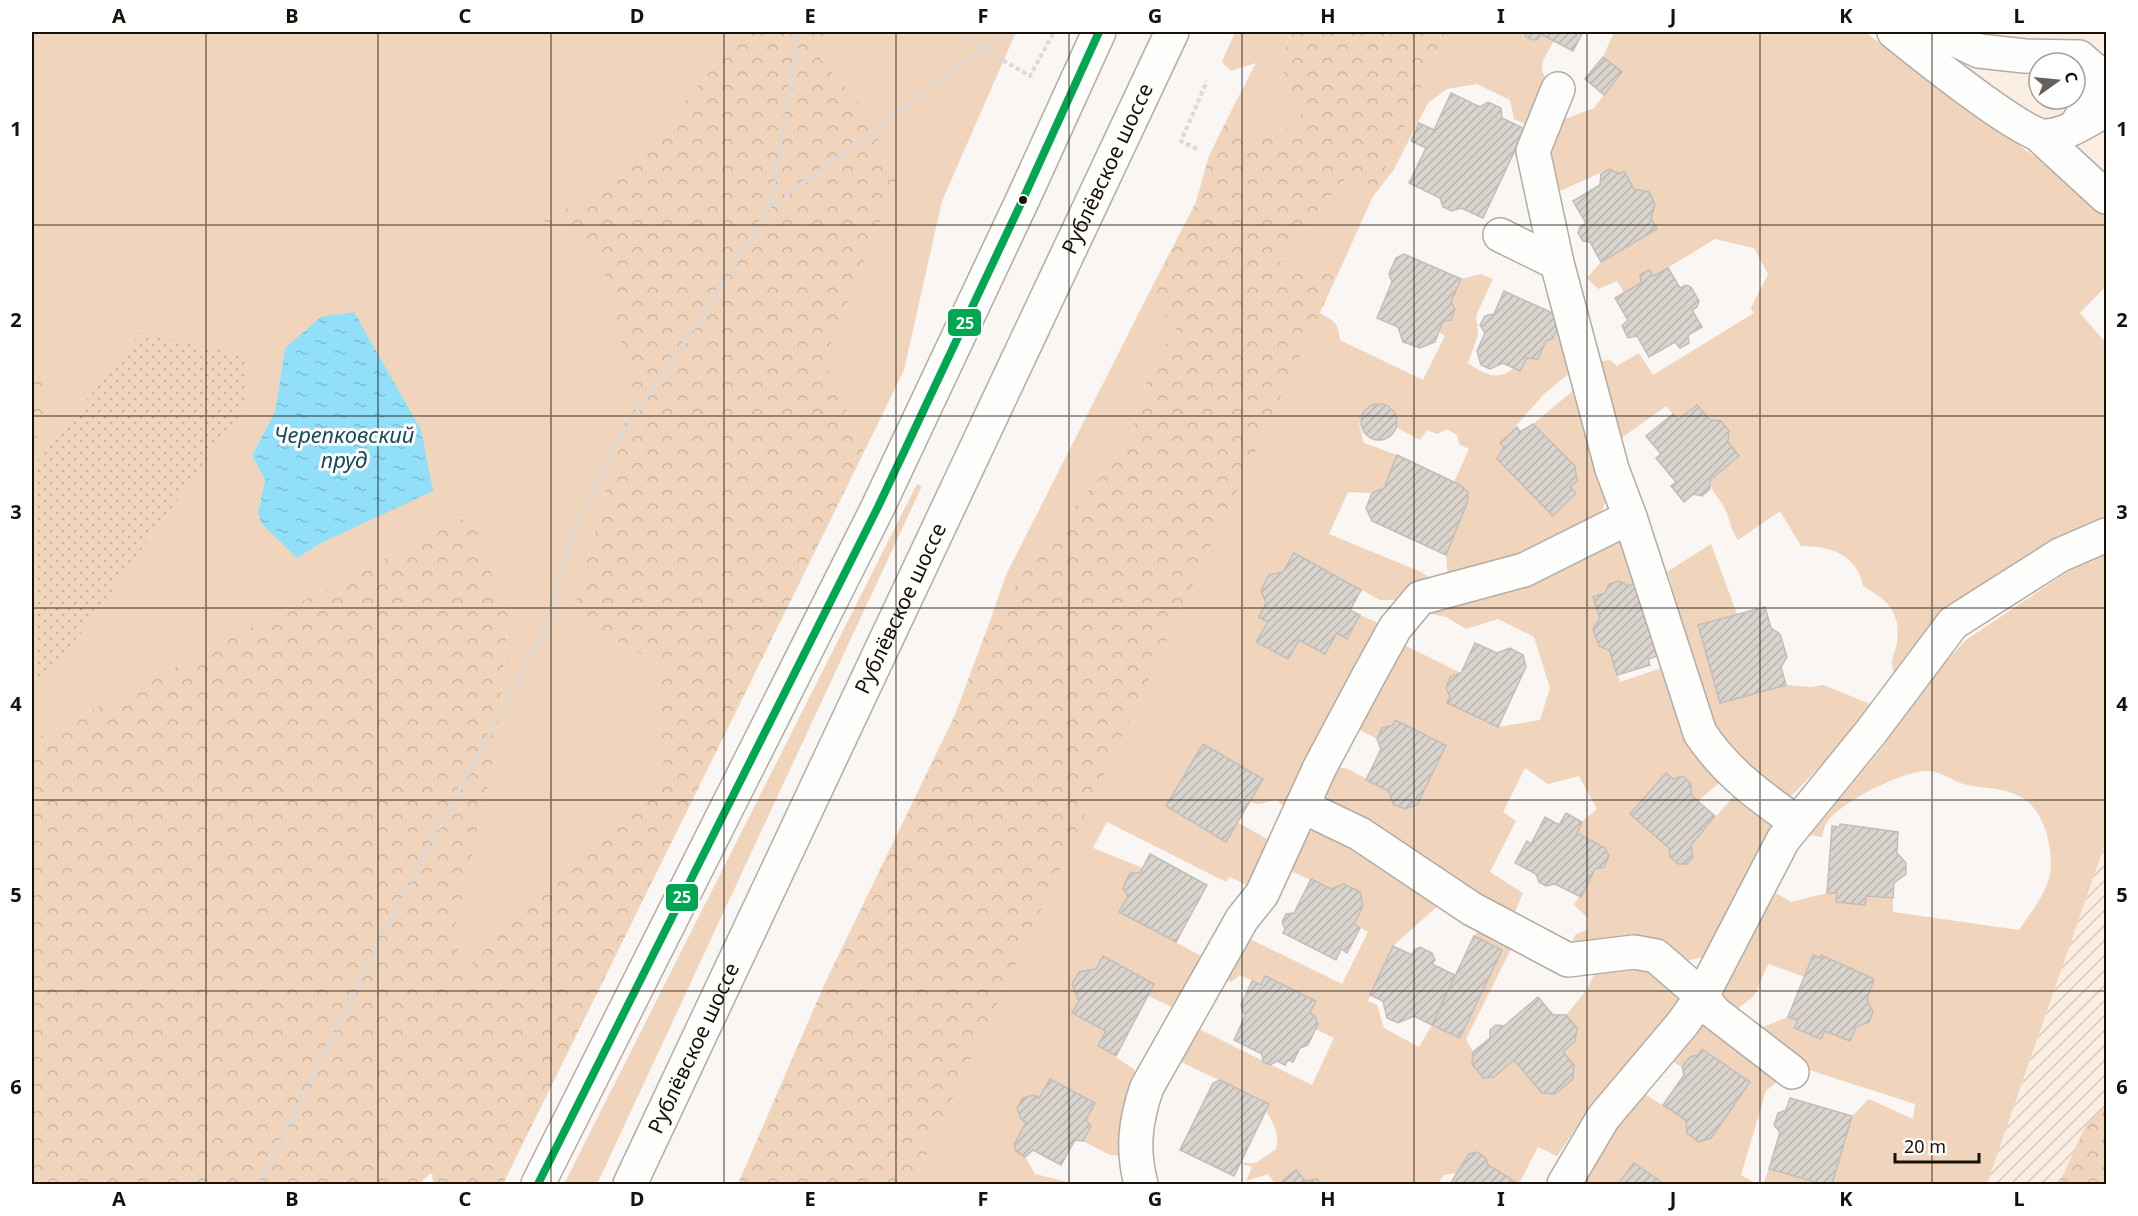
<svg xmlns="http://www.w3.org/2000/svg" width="2138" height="1216" font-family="'Noto Sans',sans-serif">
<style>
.built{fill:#faede2;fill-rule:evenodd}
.industrial{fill:url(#industrial-furrows)}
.grass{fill:#f0d4bb;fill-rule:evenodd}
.forest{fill:url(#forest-crowns)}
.garden{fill:url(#garden-dots)}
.water{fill:url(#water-ripples)}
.building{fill:url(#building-hatch);stroke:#c3bdb8;stroke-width:1.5}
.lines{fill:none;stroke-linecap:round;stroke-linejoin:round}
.minor-casing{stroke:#b2aca7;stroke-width:36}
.major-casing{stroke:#b2aca7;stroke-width:36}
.path{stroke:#dbdada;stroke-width:4;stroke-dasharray:4.5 3;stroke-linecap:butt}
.minor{stroke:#fefefd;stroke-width:33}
.major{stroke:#fefefd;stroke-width:33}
.bus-1-casing{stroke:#fff;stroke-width:12}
.bus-1{stroke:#00a651;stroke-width:8}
.grid{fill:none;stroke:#191008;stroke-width:1.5;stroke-opacity:0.55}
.bus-dot{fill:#191008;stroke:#fff;stroke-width:2}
.labels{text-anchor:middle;stroke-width:6;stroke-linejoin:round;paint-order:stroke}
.street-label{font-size:21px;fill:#191008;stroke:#fff}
.water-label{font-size:22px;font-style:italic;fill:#194959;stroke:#fff}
.line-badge{stroke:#fff;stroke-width:2}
.badge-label{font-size:16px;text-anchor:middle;font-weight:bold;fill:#fff}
.neatline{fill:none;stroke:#191008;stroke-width:2}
.grid-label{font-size:20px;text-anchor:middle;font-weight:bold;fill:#191008}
</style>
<defs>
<pattern id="industrial-furrows" width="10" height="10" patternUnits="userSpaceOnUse" patternTransform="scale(1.5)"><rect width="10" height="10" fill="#faede2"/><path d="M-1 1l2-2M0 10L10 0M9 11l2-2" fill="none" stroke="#d6cac0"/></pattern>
<pattern id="forest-crowns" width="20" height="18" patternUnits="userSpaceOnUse" patternTransform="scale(1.5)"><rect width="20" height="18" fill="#f0d4bb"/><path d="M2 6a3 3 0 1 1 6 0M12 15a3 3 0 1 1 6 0" fill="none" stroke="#cdb59f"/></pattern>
<pattern id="garden-dots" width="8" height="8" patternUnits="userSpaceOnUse" patternTransform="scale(1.5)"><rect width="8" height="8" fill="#f0d4bb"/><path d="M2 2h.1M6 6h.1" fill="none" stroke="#cdb59f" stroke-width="1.8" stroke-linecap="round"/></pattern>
<pattern id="water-ripples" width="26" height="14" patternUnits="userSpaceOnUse" patternTransform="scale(1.5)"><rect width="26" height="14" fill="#91dff8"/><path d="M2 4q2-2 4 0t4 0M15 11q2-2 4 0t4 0" fill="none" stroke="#7cbed3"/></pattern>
<pattern id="building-hatch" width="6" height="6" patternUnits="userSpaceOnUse" patternTransform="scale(1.5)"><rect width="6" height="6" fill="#dad4cf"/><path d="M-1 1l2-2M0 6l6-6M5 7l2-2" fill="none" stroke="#bab5b0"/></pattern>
</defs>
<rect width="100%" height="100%" fill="#f9f6f3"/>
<path class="built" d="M1905 32H2106V180ZM2039 63H2075V99H2039Z"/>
<polygon class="industrial" points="2106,841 2106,1184 1987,1184 2005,1133"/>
<g class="grass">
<path d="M32 32H735L719 60 642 153 585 198 543 221 598 246 633 391 572 616 657 663 665 772 467 969 453 940 497 744 508 617 470 514 32 741V682L58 665 248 403 140 333 32 468V443L50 423 36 356 32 357ZM285 348 323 542 297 558 258 512 265 480 252 455 275 412Z"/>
<polygon points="844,32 1016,32 942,201 904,370 864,452 824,360 898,177 813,51"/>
<polygon points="1235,32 1290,32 1281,67 1304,112 1286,130 1244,134 1225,123 1256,63 1231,71 1222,62"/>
<path d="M1446 32H1525L1527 37 1533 40 1538 39 1541 34 1554 41C1542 62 1536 66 1551 88L1535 128 1514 119 1510 100 1477 84 1447 89 1428 103 1393 171 1373 196 1337 276 1280 263 1290 243 1347 178 1373 195Z"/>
<path d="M1614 32H1865L2027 151 2083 189 2106 213V286L2080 313 2106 343V519C2022 555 1946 595 1894 673 1889 656 1895 657 1897 642 1901 611 1887 600 1863 586 1858 556 1830 545 1801 546L1780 511 1738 540C1731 530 1730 520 1725 509 1720 497 1711 494 1710 480L1739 456 1728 442 1721 421 1710 420 1697 405 1678 420 1666 406 1616 442 1596 362 1610 360 1617 366 1639 353 1653 375 1754 313 1751 308 1768 274 1754 248 1715 239 1654 276 1649 270 1640 275 1641 283 1624 293 1617 281 1598 289 1587 278 1601 262 1657 229 1651 218 1655 204 1649 192 1634 189 1624 172 1620 174 1609 169 1551 195 1541 163 1555 123 1594 108 1622 72 1603 57Z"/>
<path d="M1481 274 1493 279 1476 316 1478 335 1468 363C1484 374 1497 382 1514 368L1521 371 1527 358 1538 359 1546 341 1553 338 1558 327 1577 367 1543 395 1501 443 1504 447 1497 459 1553 516 1576 493 1570 487 1575 466 1533 424 1581 384 1607 498 1602 511 1573 537 1448 577 1446 555 1467 503 1468 492 1454 482 1469 449 1459 444 1457 435 1447 429 1437 434 1427 430 1420 440 1396 427 1398 420 1391 407 1377 403 1364 410 1359 424 1364 443 1397 455 1384 488 1372 493 1348 492 1329 534 1421 572 1433 580 1407 600H1380L1294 553 1283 572 1269 575 1261 590 1266 603 1259 617 1268 622 1257 641 1287 659 1299 640 1325 654 1337 633 1346 638 1360 615 1389 628 1285 807 1276 800 1259 804 1250 802 1263 779 1203 744 1166 806 1225 842 1237 822 1269 840 1246 885 1230 877 1226 882 1107 822 1093 848 1143 868 1140 873H1130L1123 888 1128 896 1119 912 1205 958 1176 1009 1148 996 1154 984 1103 957 1096 969 1079 972 1073 984 1106 1031 1098 1046 1134 1069 1136 1081 1121 1156 1110 1155 1083 1141 1091 1126 1086 1120 1094 1103 1050 1079 1039 1098 1034 1095 1023 1098 1017 1108 1021 1119 1026 1122 1014 1145 1016 1151 1025 1157 1035 1174 1076 1184H1034L1031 1182 1027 1184H913L1319 313C1334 320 1338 323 1340 340L1423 380 1445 336 1439 332 1443 321 1451 319 1455 309 1451 302 1461 279Z"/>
<polygon points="1148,295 1177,331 1153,358 1128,445 1056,528 990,621 1006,575"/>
<polygon points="917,484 922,486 597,1184 564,1184"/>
<polygon points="1622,537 1646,580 1628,586 1619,581 1609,584 1605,593 1593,597 1600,618 1593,629 1599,646 1610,651 1620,682 1673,664 1725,778 1698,801 1691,795 1683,777 1673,779 1670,857 1678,864 1687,864 1691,845 1733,797 1746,796 1760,810 1772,827 1704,957 1682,962 1567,950 1576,934 1587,930 1588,918 1574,905 1595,869 1604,867 1609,856 1605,848 1577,833 1582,822 1597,809 1579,776 1548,784 1525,768 1503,812 1516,821 1490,872 1523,893 1509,926 1330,802 1321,788 1336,767 1348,769 1389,791 1393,804 1404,809 1417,805 1446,744 1395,720 1393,725 1382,728 1377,739 1349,724 1404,645 1461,673 1446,688 1450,697 1447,703 1498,727 1540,720 1550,688 1534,637 1498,619 1466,629 1446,617 1414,610"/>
<polygon points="1711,544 1737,614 1699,625 1720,703 1786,685 1811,687 1823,685 1873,705 1860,724 1783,805 1728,763 1662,592 1672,587 1667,572"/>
<path d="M2106 553V841L1987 1184H1832L1852 1116 1869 1099 1913 1119 1915 1104 1800 1067 1755 1030 1788 1017 1798 1020 1794 1029 1821 1039 1825 1031 1850 1041 1856 1027 1869 1022 1873 1012 1867 999 1874 979 1822 955 1820 958 1813 955 1805 977 1768 964 1754 996 1733 1012 1717 1000 1776 893 1791 902 1827 893H1837L1836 902 1865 905 1866 896 1893 898V912L2019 930C2030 913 2046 895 2050 874 2054 849 2044 809 2021 797 2003 787 1986 789 1968 785 1952 782 1942 770 1925 771 1901 772 1838 803 1826 824 1824 827 1823 834 1822 837L1810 835 1882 748 1931 677 1966 640 2072 569Z"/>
<path d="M1313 830 1339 831 1442 902 1393 946 1370 995 1368 1001 1377 1005 1384 1028 1419 1047 1432 1025 1461 1038 1502 950 1474 936 1481 927 1513 945 1466 1039 1473 1052 1472 1064 1483 1078 1495 1077 1514 1060 1542 1093 1555 1094 1573 1079 1563 1052 1577 1028 1566 1015 1586 991 1598 967 1646 963 1686 998 1592 1105 1557 1156 1538 1147 1519 1184 1488 1165 1486 1158 1477 1152 1469 1154 1457 1173 1444 1175 1437 1184H1321L1316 1179 1305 1181 1296 1170 1282 1184H1275L1268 1174 1246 1181 1252 1167 1240 1163H1256L1276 1149C1280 1133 1274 1125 1266 1111L1269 1104 1177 1060 1195 1027 1312 1085 1334 1038 1315 1029 1318 1024 1315 1016 1310 1013 1316 1001 1265 976 1261 985 1240 975 1231 982 1224 978 1248 938 1342 984 1368 932 1354 924 1363 906 1360 892 1345 884 1331 889 1286 869 1297 843Z"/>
<polygon points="1706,1022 1780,1079 1766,1091 1741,1175 1757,1184 1664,1184 1634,1163 1618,1184 1577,1184 1587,1165 1643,1093 1686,1120 1687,1133 1699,1142 1711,1138 1750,1082 1702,1049 1698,1055 1690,1057 1682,1067 1672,1061"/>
<polygon points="1769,1169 1823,1184 1763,1184"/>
</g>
<g class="forest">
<polygon points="735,32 844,32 813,51 860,104 898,177 824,360 864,452 503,1184 434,1184 431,1173 419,1184 32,1184 32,741 470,514 508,617 497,744 453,940 467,968 664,772 657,663 572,616 633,391 598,246 543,221 585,198 642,153 719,60"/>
<polygon points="1290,32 1446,32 1373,196 1347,178 1290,243 1280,263 1337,276 913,1184 738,1184 825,983 955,715 990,621 1056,528 1128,445 1153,358 1177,331 1148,295 1196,202 1209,156 1225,123 1244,134 1286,130 1303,112 1281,67"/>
<polygon points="37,356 50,423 32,443 32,357"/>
<polygon points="2106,1104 2106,1184 2059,1184 2086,1125"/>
</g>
<polygon class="garden" points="140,333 246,355 248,403 58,665 32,682 32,468"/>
<polygon class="water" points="354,312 421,430 433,491 323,542 297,558 261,523 258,512 265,480 252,455 275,412 285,348 321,317"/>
<g class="building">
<polygon points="1525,32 1583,32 1573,51 1541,34 1538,39 1533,40 1526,37"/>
<polygon points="1603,57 1622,72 1604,95 1585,79"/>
<polygon points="1451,93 1480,107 1488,102 1501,108 1502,118 1525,129 1483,218 1461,208 1452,211 1443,207 1440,198 1409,183 1426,148 1411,141 1419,123 1434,130"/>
<polygon points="1609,169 1620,174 1624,171 1634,189 1649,192 1655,204 1651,218 1657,229 1601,262 1590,242 1583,241 1578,233 1580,227 1586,223 1573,201 1600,185 1601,174"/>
<polygon points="1404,254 1461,279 1451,302 1455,309 1451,320 1443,321 1435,342 1420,348 1403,342 1398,327 1377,318 1392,282 1389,274 1396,258"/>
<polygon points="1668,268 1680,288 1686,285 1691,287 1699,301 1697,307 1692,310 1702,327 1688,335 1689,343 1680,348 1675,342 1649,357 1637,336 1628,338 1622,326 1628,320 1615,298 1641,283 1640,275 1649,270 1654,276"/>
<polygon points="1504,291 1557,315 1558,327 1553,338 1546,341 1538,359 1527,358 1520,371 1503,363 1490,369 1481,365 1477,351 1485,333 1480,325 1485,316 1494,314"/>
<circle cx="1379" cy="422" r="18"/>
<polygon points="1697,405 1710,420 1721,421 1729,431 1728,442 1739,456 1710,480 1710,489 1702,496 1694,494 1684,502 1671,486 1676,482 1656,458 1661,454 1646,436 1673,414 1678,420"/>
<polygon points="1533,424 1575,466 1577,481 1570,487 1576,493 1553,516 1497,459 1504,447 1500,443 1517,427 1520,432"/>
<polygon points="1397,455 1460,485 1468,492 1467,503 1446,555 1372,521 1366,508 1372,493 1384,488"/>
<polygon points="1294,553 1361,590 1350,610 1360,615 1347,639 1337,633 1325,654 1299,640 1288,659 1256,642 1268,622 1259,617 1266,603 1261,590 1269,575 1283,572"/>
<polygon points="1619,581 1628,586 1643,581 1663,645 1658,656 1648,659 1650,665 1617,675 1610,651 1599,646 1593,629 1600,618 1593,597 1605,593 1609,584"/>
<polygon points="1765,607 1771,628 1780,634 1787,657 1781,667 1786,685 1720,703 1698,625"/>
<polygon points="1475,643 1497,653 1510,648 1523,655 1526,667 1498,727 1447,703 1450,697 1446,688 1450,677 1461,673"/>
<polygon points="1395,720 1446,745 1417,805 1405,809 1393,804 1389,791 1366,780 1381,749 1377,739 1382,728 1393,725"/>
<polygon points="1203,744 1263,779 1226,842 1166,806"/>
<polygon points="1666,773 1673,779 1683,776 1691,784 1691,795 1715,816 1691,845 1693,857 1687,864 1678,864 1670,857 1669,848 1630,814"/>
<polygon points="1566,813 1582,822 1577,833 1605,848 1609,856 1604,867 1595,869 1581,897 1555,884 1546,886 1539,882 1536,874 1515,863 1527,841 1531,844 1545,817 1559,825"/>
<polygon points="1840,824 1898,832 1897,853 1906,863 1906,874 1894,883 1893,898 1866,896 1865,905 1836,902 1837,893 1827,893 1832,826 1840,827"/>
<polygon points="1150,854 1207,885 1176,942 1119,912 1128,896 1123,888 1130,873 1140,873"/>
<polygon points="1311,879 1331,889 1344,884 1360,892 1363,906 1354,924 1360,928 1347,953 1341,949 1336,960 1283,933 1285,929 1282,922 1286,914 1294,913"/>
<polygon points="1474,936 1502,950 1460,1038 1432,1025"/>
<polygon points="1393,946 1412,955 1414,950 1420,947 1432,953 1435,960 1432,964 1455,975 1432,1025 1414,1016 1398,1023 1387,1018 1383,1001 1370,995"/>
<polygon points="1813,955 1820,958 1821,955 1874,979 1867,999 1873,1012 1869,1022 1856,1027 1850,1041 1825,1031 1821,1039 1794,1028 1798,1020 1788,1017"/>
<polygon points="1103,956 1154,984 1116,1056 1098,1046 1106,1031 1072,1013 1079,1001 1072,984 1079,972 1096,969"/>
<polygon points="1265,976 1316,1001 1310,1013 1315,1016 1318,1024 1308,1045 1300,1048 1293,1062 1288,1060 1285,1065 1277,1061 1270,1065 1263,1062 1262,1054 1234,1040 1245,1016 1241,1005 1252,981 1261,985"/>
<polygon points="1538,997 1553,1015 1566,1015 1577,1028 1575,1041 1563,1052 1574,1065 1573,1079 1555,1094 1542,1093 1514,1060 1494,1077 1483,1078 1472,1064 1473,1052 1490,1038 1490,1030 1496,1025 1504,1026"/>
<polygon points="1702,1049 1750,1082 1711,1138 1699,1142 1687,1133 1686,1120 1663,1105 1684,1075 1682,1067 1690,1057 1698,1055"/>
<polygon points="1050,1079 1095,1103 1086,1120 1091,1126 1083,1141 1075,1140 1061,1165 1033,1150 1025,1157 1016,1151 1014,1145 1026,1122 1021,1119 1017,1108 1023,1098 1034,1095 1039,1098"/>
<polygon points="1220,1080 1269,1104 1234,1176 1180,1150 1213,1083"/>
<polygon points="1790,1098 1852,1116 1832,1184 1823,1184 1769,1169 1780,1132 1774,1125 1778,1113 1786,1110"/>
<polygon points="1477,1152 1486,1158 1488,1165 1519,1184 1450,1184 1469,1154"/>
<polygon points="1634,1163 1664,1184 1618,1184"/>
<polygon points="1296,1170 1305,1181 1317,1179 1321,1184 1280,1183"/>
</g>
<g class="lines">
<defs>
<g id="minor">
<path d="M1894 32C1915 49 2024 137 2044 136 2066 136 2087 120 2106 110"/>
<polyline points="1939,32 1979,51 2025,56 2079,57 2093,69 2095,95 2077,124"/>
<polyline points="2041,137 2106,197"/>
<polyline points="1500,235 1557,263"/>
<path d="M1630 517 1700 733C1726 772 1758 795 1796 822"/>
<polyline points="1302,806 1360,834 1472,909 1568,960 1634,952 1656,956 1702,996 1714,1012 1792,1072"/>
<path d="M1141 1184C1132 1150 1135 1121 1147 1087L1242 919 1262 894 1320 767 1368 677 1395 628 1420 598 1524 570 1630 517 1612 469 1557 263 1533 151 1558 89"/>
<polyline points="1564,1184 1603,1118 1683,1023 1702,996 1783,840 1871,732 1953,623 2060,555 2106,535"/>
</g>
<g id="major">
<polyline points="538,1184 878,507 1023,199 1099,32"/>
<path id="s1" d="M630 1184 1172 32"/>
</g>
</defs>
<use href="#minor" class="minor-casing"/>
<use href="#major" class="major-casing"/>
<g class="path">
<polyline points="969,32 980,47 1030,76 1054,32"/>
<polyline points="1197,149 1181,141 1207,81"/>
<polyline points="770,207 799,32"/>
<polyline points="259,1184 404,893 546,628 575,526 620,435 704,313 770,207 1004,32"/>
</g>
<use href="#minor" class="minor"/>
<use href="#major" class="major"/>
<defs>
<polyline id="bus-1" points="538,1184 878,507 1023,199 1099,32"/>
</defs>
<use href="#bus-1" class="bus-1-casing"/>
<use href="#bus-1" class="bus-1"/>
</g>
<path class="grid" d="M206 32V1184M378 32V1184M551 32V1184M724 32V1184M896 32V1184M1069 32V1184M1242 32V1184M1414 32V1184M1587 32V1184M1760 32V1184M1932 32V1184M32 225H2106M32 416H2106M32 608H2106M32 800H2106M32 991H2106"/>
<circle class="bus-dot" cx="1023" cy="200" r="5"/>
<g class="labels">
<g class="street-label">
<text dy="7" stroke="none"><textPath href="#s1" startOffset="1122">Рублёвское шоссе</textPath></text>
<text dy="7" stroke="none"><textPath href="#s1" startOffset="636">Рублёвское шоссе</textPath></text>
<text dy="7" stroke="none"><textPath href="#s1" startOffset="150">Рублёвское шоссе</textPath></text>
</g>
<g class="water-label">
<text x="344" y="443">Черепковский<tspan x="344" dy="25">пруд</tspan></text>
</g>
</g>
<g class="line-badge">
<rect x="947" y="308" width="35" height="29" rx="6" fill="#00a651"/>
<rect x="665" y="883" width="34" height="29" rx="6" fill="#00a651"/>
</g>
<g class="badge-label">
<text x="965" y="329">25</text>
<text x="682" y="903">25</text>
</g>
<rect width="2138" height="1216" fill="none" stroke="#ffffff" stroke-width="66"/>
<g transform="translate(2057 81) rotate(75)"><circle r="28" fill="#ffffff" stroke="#a39f9c" stroke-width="1.5"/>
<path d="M0-4.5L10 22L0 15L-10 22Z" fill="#67605a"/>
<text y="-9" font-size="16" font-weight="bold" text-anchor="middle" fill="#191008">С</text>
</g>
<path d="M1895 1153v9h84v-9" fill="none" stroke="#191008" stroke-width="3"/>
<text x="1904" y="1153" font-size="18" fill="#191008" stroke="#ffffff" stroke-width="4.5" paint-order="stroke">20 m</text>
<rect x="33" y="33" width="2072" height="1150" class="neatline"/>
<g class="grid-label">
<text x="119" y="23">A</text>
<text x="292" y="23">B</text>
<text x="465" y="23">C</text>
<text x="637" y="23">D</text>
<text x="810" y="23">E</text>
<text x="983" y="23">F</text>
<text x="1155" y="23">G</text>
<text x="1328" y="23">H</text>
<text x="1501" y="23">I</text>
<text x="1673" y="23">J</text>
<text x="1846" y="23">K</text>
<text x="2019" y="23">L</text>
<text x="16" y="136">1</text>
<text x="2122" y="136">1</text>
<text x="16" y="327">2</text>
<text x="2122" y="327">2</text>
<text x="16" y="519">3</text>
<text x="2122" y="519">3</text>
<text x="16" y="711">4</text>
<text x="2122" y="711">4</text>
<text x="16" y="902">5</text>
<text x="2122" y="902">5</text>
<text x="16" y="1094">6</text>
<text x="2122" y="1094">6</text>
<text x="119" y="1206">A</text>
<text x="292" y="1206">B</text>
<text x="465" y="1206">C</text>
<text x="637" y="1206">D</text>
<text x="810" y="1206">E</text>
<text x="983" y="1206">F</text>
<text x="1155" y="1206">G</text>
<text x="1328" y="1206">H</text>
<text x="1501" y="1206">I</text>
<text x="1673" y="1206">J</text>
<text x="1846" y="1206">K</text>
<text x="2019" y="1206">L</text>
</g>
</svg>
